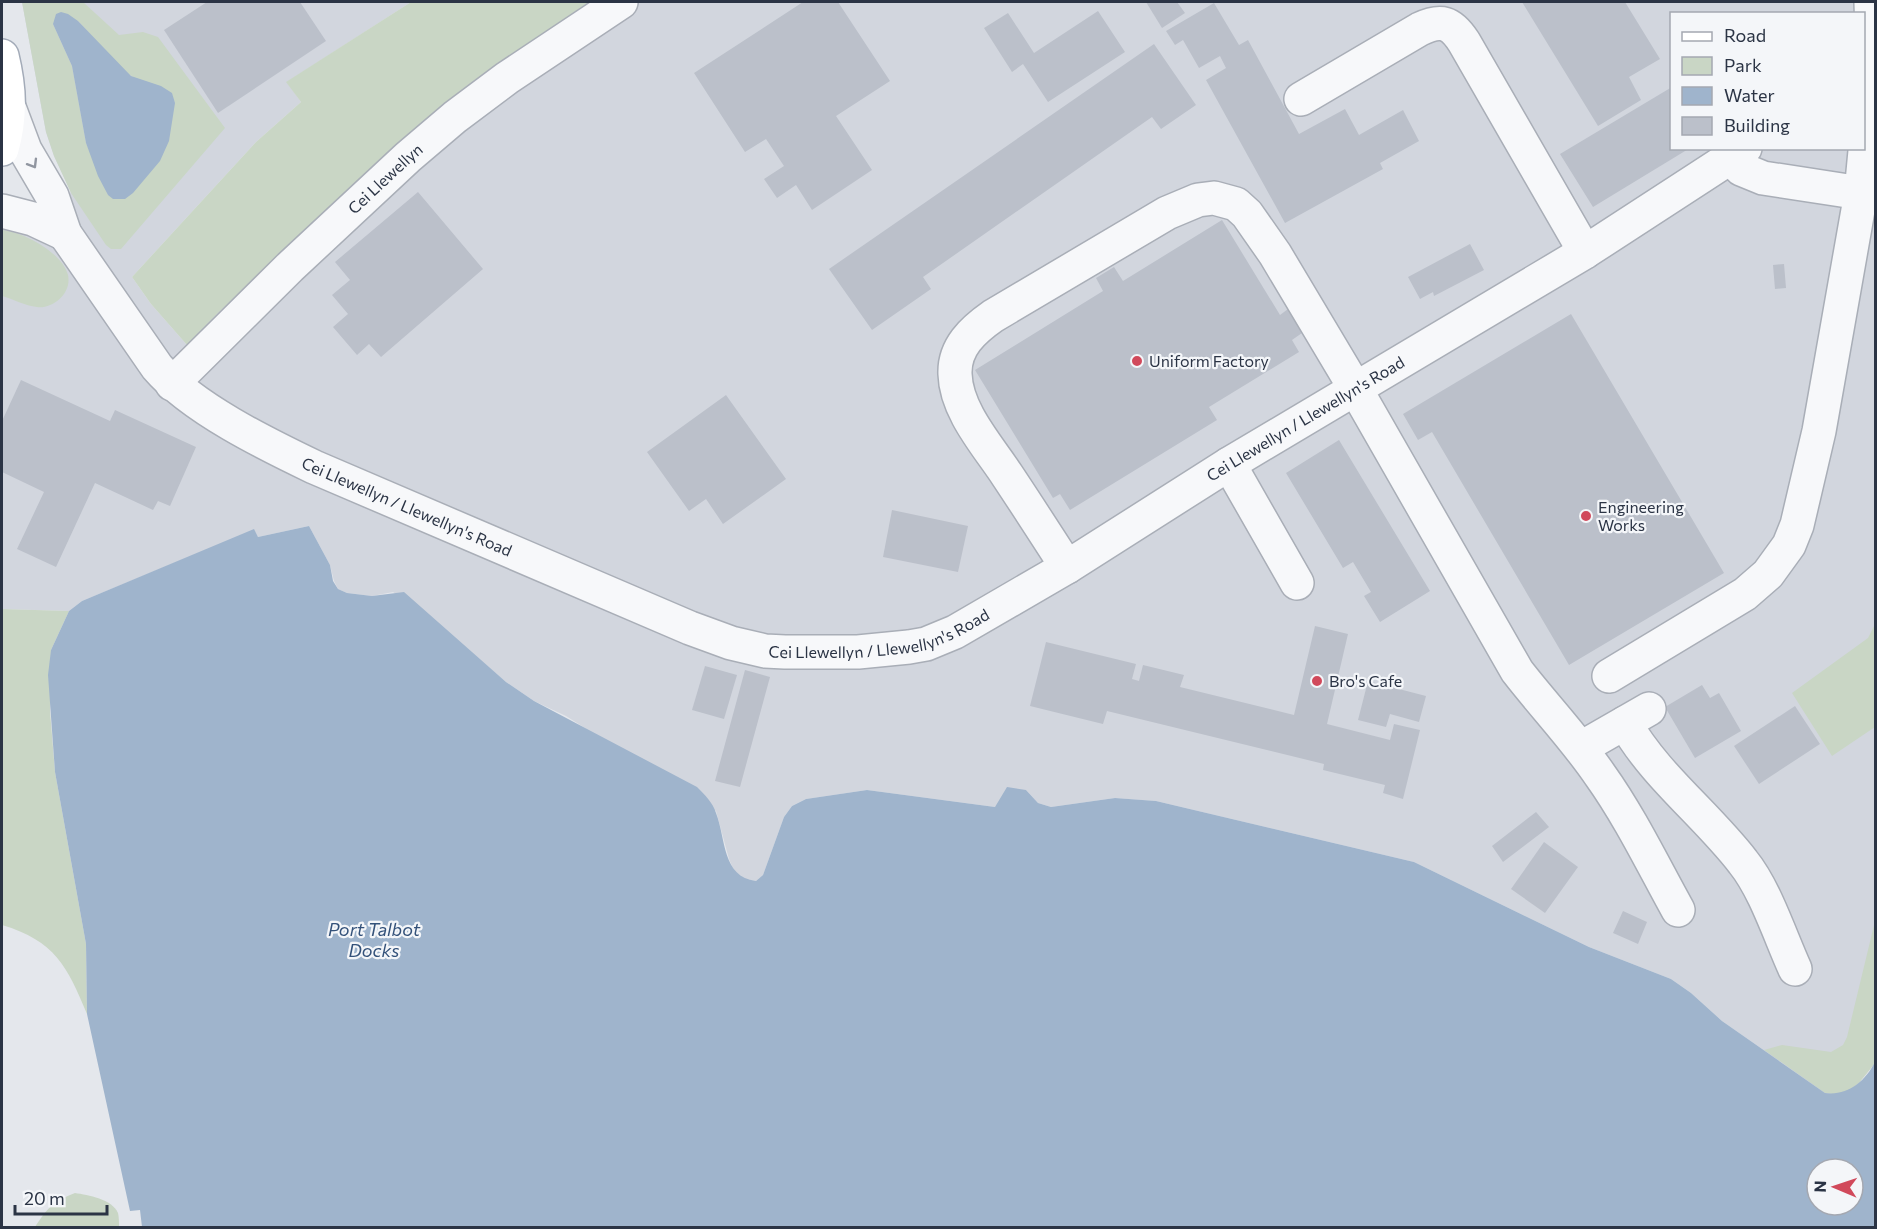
<svg xmlns="http://www.w3.org/2000/svg" width="1877" height="1229" font-family="Commissioner,sans-serif">
<style>
.built{fill:#d2d6de;fill-rule:evenodd}
.green{fill:#c9d6c5;fill-rule:evenodd}
.water{fill:#9fb4cc;fill-rule:evenodd}
.building{fill:#bbc0ca}
.lines{fill:none;stroke-linecap:round;stroke-linejoin:round}
.minor-casing{stroke:#a9aeb7;stroke-width:36}
.major-casing{stroke:#a3abb8;stroke-width:36}
.minor{stroke:#f7f8fa;stroke-width:33}
.major{stroke:#fff;stroke-width:33}
.oneway{stroke:#9196a0}
.poi-dot{fill:#d1495b;stroke:#f4f6f9;stroke-width:2}
.labels{text-anchor:middle;stroke-width:4.5;stroke-linejoin:round;paint-order:stroke}
.street-label{font-size:16px;fill:#2b3445;stroke:#f4f6f9}
.poi-label{font-size:16px;fill:#2b3445;stroke:#f4f6f9;text-anchor:start}
.water-label{font-size:18px;font-style:italic;fill:#34527a;stroke:#f4f6f9}
</style>
<rect width="100%" height="100%" fill="#e4e7ec"/>
<path class="built" d="M22 2H411L287 82 301 102 256 142 132 277 151 304 187 345 392 149 491 69 589 2H1875L1876 1062 1825 1093 1722 1021 1691 993 1671 979 1589 947 1414 862 1156 801 1115 798 1051 807 1038 803 1026 790 995 807 867 790 806 799 792 806 784 817 763 875 756 881 745 879 734 871 729 859 716 811 566 716 534 701 506 682 435 621 393 592 372 596 347 593 338 589 334 581 330 565 309 526 258 537 254 530 82 601 69 611 2 609V230L12 231 71 192 54 156 46 132ZM1672 14H1864V148H1672Z"/>
<g class="green">
<path d="M22 2H83L119 35 143 32 158 37 225 128 121 249H111L106 245 71 193 54 156 46 132ZM78 21C93 36 113 63 130 75 146 87 166 80 175 103L108 195 86 143 72 66 53 24Z"/>
<polygon points="411,2 589,2 491,69 392,149 216,315 187,345 151,304 132,277 256,142 301,102 286,82"/>
<path d="M2 230C23 232 62 252 68 275 72 293 53 309 37 307 25 306 13 299 2 296Z"/>
<path d="M2 609 69 611 51 650 50 711 55 772 86 944 87 1014C67 966 55 941 2 925Z"/>
<polygon points="1875,624 1875,727 1832,756 1792,693 1868,638"/>
<polygon points="1875,921 1876,1062 1859,1083 1850,1090 1837,1095 1825,1093 1764,1050 1782,1045 1831,1052 1843,1045 1847,1037"/>
<path d="M75 1193C88 1195 112 1199 118 1213 119 1217 119 1223 119 1227H35C47 1208 54 1201 75 1193Z"/>
</g>
<g class="water">
<polygon points="61,12 68,14 78,21 131,76 161,86 172,93 175,103 169,141 160,161 133,193 125,199 113,199 108,195 98,176 86,143 72,66 53,24 56,14"/>
<path d="M309 526 330 565 333 581 338 589 347 593 372 596 404 592 506 682 534 701 697 787C705 795 713 803 716 813 726 839 722 877 756 881L763 875 784 817 792 806 806 799 867 790 995 807 1007 787 1026 790 1038 803 1051 807 1115 798 1156 801 1414 862 1589 947 1671 979 1691 993 1722 1021 1825 1093C1847 1096 1865 1082 1875 1062V1227H142L140 1210 130 1211 87 1014 86 944 55 772 48 675 51 650 69 611 82 601 254 529 258 537ZM1817 1169H1853V1205H1817Z"/>
</g>
<g class="building">
<polygon points="207,2 300,2 326,41 218,113 164,30"/>
<polygon points="803,2 838,2 890,81 836,116 872,170 812,210 796,185 777,198 764,179 784,166 766,139 745,152 694,73"/>
<polygon points="1146,2 1177,2 1185,13 1162,28"/>
<polygon points="1522,2 1625,2 1660,59 1629,77 1641,100 1598,126"/>
<polygon points="1214,3 1239,45 1248,40 1299,134 1345,109 1359,135 1403,110 1419,141 1380,163 1383,169 1285,223 1206,80 1226,68 1220,56 1199,68 1183,40 1175,45 1166,31"/>
<polygon points="1098,11 1125,52 1048,102 1023,64 1012,72 984,28 1008,13 1034,53"/>
<polygon points="1154,44 1196,105 1161,129 1152,117 923,277 931,289 872,330 829,269"/>
<polygon points="1672,87 1672,148 1690,148 1593,207 1560,154"/>
<polygon points="418,192 483,269 381,357 369,344 357,355 333,327 348,314 332,295 350,280 335,262"/>
<polygon points="1222,220 1280,315 1288,309 1302,333 1292,340 1299,352 1209,407 1217,420 1070,510 1060,494 1053,498 975,370 1103,291 1096,278 1114,267 1123,281"/>
<polygon points="1470,244 1484,270 1434,296 1433,292 1420,299 1408,277"/>
<polygon points="1784,264 1786,288 1775,289 1773,265"/>
<polygon points="1571,314 1724,573 1569,665 1432,432 1418,440 1403,414"/>
<polygon points="21,380 110,421 115,410 196,447 170,506 158,501 153,510 95,483 56,567 17,549 44,492 2,472 2,421"/>
<polygon points="726,395 786,479 723,524 706,499 689,511 647,452"/>
<polygon points="1339,440 1430,591 1380,622 1364,596 1371,592 1353,562 1343,568 1286,473"/>
<polygon points="892,510 968,526 958,572 883,557"/>
<polygon points="1315,626 1348,634 1327,724 1390,740 1394,724 1420,730 1403,799 1383,793 1385,785 1323,770 1324,764 1107,711 1103,724 1030,706 1046,642 1136,664 1132,679 1139,681 1143,665 1184,675 1180,687 1294,715"/>
<polygon points="705,666 737,675 724,719 692,710"/>
<polygon points="745,670 770,677 740,787 715,781"/>
<polygon points="1368,681 1426,696 1419,722 1390,714 1386,727 1358,720"/>
<polygon points="1702,685 1710,698 1719,693 1741,731 1695,758 1665,707"/>
<polygon points="1795,706 1820,744 1759,784 1734,746"/>
<polygon points="1536,812 1549,827 1503,862 1492,846"/>
<polygon points="1544,842 1578,867 1545,913 1511,889"/>
<polygon points="1623,911 1647,922 1638,944 1613,933"/>
</g>
<g class="lines">
<defs>
<g id="minor">
<path d="M1301 99 1420 29C1441 19 1451 22 1464 42L1585 252"/>
<path id="s1" d="M10 110 25 150 52 196 65 234 157 367C192 408 266 444 314 467L690 628 731 643 765 651 785 652H858L909 647 926 644 955 632 1067 567 1229 464 1585 252 1745 148"/>
<polyline points="1861,193 1873,67 1871,2"/>
<polyline points="2,211 33,219 65,234"/>
<path id="s2" d="M172 384 290 267 408 157 455 117 507 78 621 2"/>
<polyline points="1229,464 1297,583"/>
<path d="M1067 567C1047 536 1027 505 1007 475 988 446 956 411 955 374 954 347 973 330 993 316L1167 213 1198 200 1214 198 1236 204 1247 214 1275 254 1355 388 1517 671C1544 706 1575 738 1600 775 1630 817 1653 865 1678 910"/>
<polyline points="1609,676 1745,594 1768,574 1789,545 1797,525 1819,431 1861,193 1763,178 1741,169 1731,157"/>
<path d="M1625 723C1655 776 1706 814 1743 862 1765 889 1780 936 1795 969"/>
<polyline points="1581,748 1649,709"/>
</g>
<path id="major" d="M2 56C10 89 11 117 2 149"/>
</defs>
<use href="#minor" class="minor-casing"/>
<use href="#major" class="major-casing"/>
<use href="#minor" class="minor"/>
<use href="#major" class="major"/>
</g>
<defs><path id="oneway-chevron" d="M-2-3.5L2.5 0L-2 3.5" fill="none" stroke-width="1.6" stroke-linecap="round" stroke-linejoin="round" transform="scale(1.5)"/></defs>
<use class="oneway" href="#oneway-chevron" transform="translate(33 164) rotate(59)"/>
<g class="poi-dot">
<circle cx="1137" cy="361" r="6"/>
<circle cx="1586" cy="516" r="6"/>
<circle cx="1317" cy="681" r="6"/>
</g>
<g class="labels">
<g class="street-label">
<text dy="6" stroke="none"><textPath href="#s2" startOffset="296">Cei Llewellyn</textPath></text>
<text dy="6" stroke="none"><textPath href="#s1" startOffset="1576">Cei Llewellyn / Llewellyn's Road</textPath></text>
<text dy="6" stroke="none"><textPath href="#s1" startOffset="586">Cei Llewellyn / Llewellyn's Road</textPath></text>
<text dy="6" stroke="none"><textPath href="#s1" startOffset="1090">Cei Llewellyn / Llewellyn's Road</textPath></text>
</g>
<g class="poi-label">
<text x="1149" y="367">Uniform Factory</text>
<text x="1598" y="513">Engineering<tspan x="1598" dy="18">Works</tspan></text>
<text x="1329" y="687">Bro's Cafe</text>
</g>
<g class="water-label">
<text x="374" y="936">Port Talbot<tspan x="374" dy="21">Docks</tspan></text>
</g>
</g>
<rect width="1877" height="1229" fill="none" stroke="#2b3445" stroke-width="6"/>
<rect x="1670" y="12" width="195" height="138" fill="#f4f6f9" stroke="#a4a8b1" stroke-width="1.5"/>
<rect x="1682" y="32" width="30" height="9" fill="#ffffff" stroke="#a4a8b1" stroke-width="1.5"/>
<text x="1724" y="42" font-size="18" fill="#2b3445">Road</text>
<rect x="1682" y="57" width="30" height="18" fill="#c9d6c5" stroke="#a4a8b1" stroke-width="1.5"/>
<text x="1724" y="72" font-size="18" fill="#2b3445">Park</text>
<rect x="1682" y="87" width="30" height="18" fill="#9fb4cc" stroke="#a4a8b1" stroke-width="1.5"/>
<text x="1724" y="102" font-size="18" fill="#2b3445">Water</text>
<rect x="1682" y="117" width="30" height="18" fill="#bbc0ca" stroke="#a4a8b1" stroke-width="1.5"/>
<text x="1724" y="132" font-size="18" fill="#2b3445">Building</text>
<g transform="translate(1835 1187) rotate(272)"><circle r="28" fill="#f4f6f9" stroke="#a4a8b1" stroke-width="1.5"/>
<path d="M0-4.5L10 22L0 15L-10 22Z" fill="#d1495b"/>
<text y="-9" font-size="16" font-weight="bold" text-anchor="middle" fill="#2b3445">N</text>
</g>
<path d="M15 1205v9h92v-9" fill="none" stroke="#2b3445" stroke-width="3"/>
<text x="24" y="1205" font-size="18" fill="#2b3445" stroke="#f4f6f9" stroke-width="4.5" paint-order="stroke">20 m</text>
</svg>
